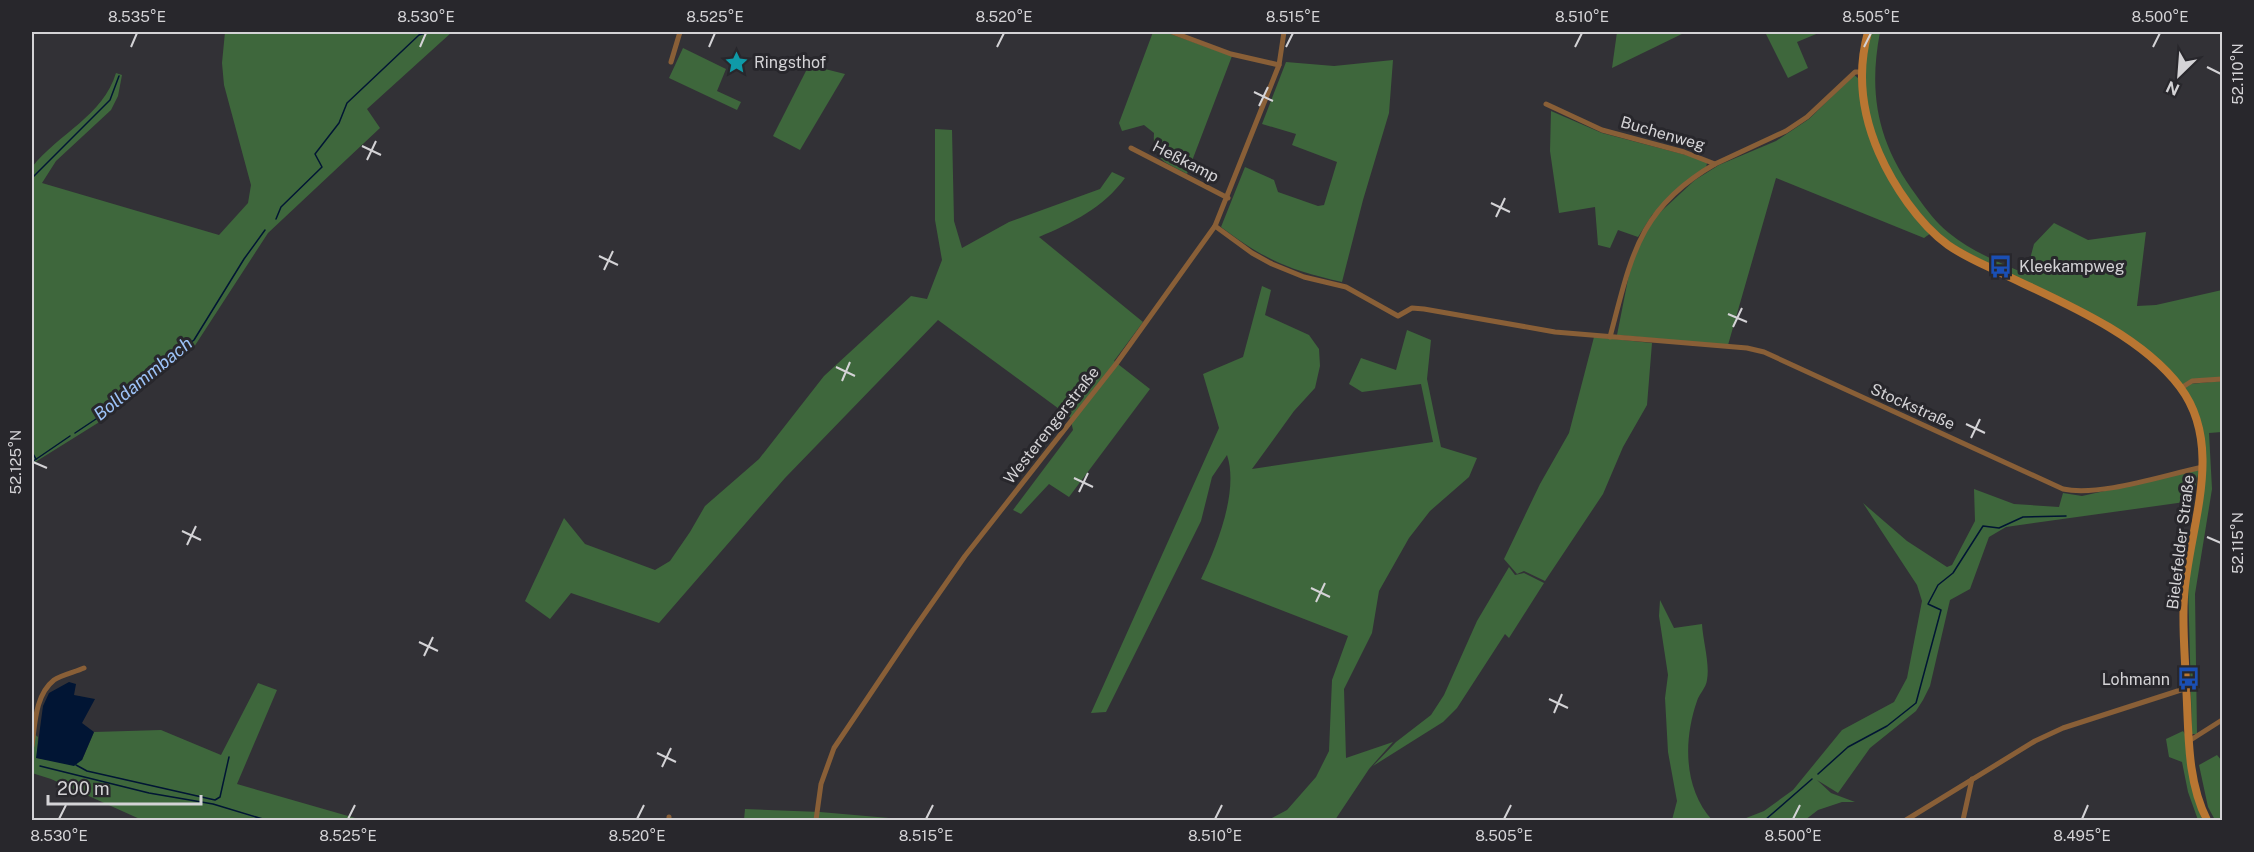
<svg xmlns="http://www.w3.org/2000/svg" width="2254" height="852" font-family="'Public Sans',sans-serif">
<style>
.green{fill:#3e673c}
.water{fill:#011534}
.lines{fill:none;stroke-linecap:round;stroke-linejoin:round}
.stream{stroke:#011534;stroke-width:1.5}
.street{stroke:#895f37;stroke-width:5}
.secondary{stroke:#b97632;stroke-width:8}
.ticks{fill:none;stroke:#d4d3d6;stroke-width:2}
.labels{text-anchor:middle;stroke-width:6;stroke-linejoin:round;paint-order:stroke}
.poi-label{font-size:16px;fill:#d4d3d6;stroke:#28272c;text-anchor:start}
.street-label{font-size:16px;fill:#d4d3d6;stroke:#28272c}
.water-label{font-size:18px;font-style:italic;fill:#9dc3f8;stroke:#28272c}
.neatline{fill:none;stroke:#d4d3d6;stroke-width:2}
.ticks-label{font-size:15px;text-anchor:middle;fill:#d4d3d6}
</style>
<rect width="100%" height="100%" fill="#323136"/>
<g class="green">
<path d="M225 32H452L367 109 380 128 268 233 194 347 101 421 32 464V167C59 133 103 116 116 73L122 75 118 96 111 110 56 161 42 183 219 235 248 203 251 185 224 85 222 63Z"/>
<path d="M1153 32H1165L1232 56 1187 174C1166 162 1152 161 1154 133L1144 125 1122 131 1119 123Z"/>
<polygon points="1617,32 1686,32 1612,68"/>
<polygon points="1765,32 1821,32 1797,42 1808,68 1788,78"/>
<path d="M1871 32H1880C1868 95 1878 143 1916 195 1926 209 1936 223 1949 233 1971 251 2000 263 2026 274L2034 244 2054 223 2088 240 2146 232 2137 306 2156 305 2222 290V377L2190 384 2222 381V432L2209 433 2212 489 2195 594 2197 734H2192L2188 583 2204 487 2197 412 2185 387 2143 347 1954 245C1904 208 1857 127 1864 63 1865 52 1869 42 1871 32Z"/>
<polygon points="683,48 726,69 717,91 741,102 737,110 669,78"/>
<path d="M1393 60 1389 113 1363 200 1342 282C1289 270 1265 260 1221 227L1245 167 1274 180 1278 192 1318 206 1324 205 1337 162 1292 145 1296 134 1262 124 1286 62 1334 66Z"/>
<polygon points="809,65 845,74 800,150 773,136"/>
<path d="M1854 75 1858 78C1862 141 1896 183 1931 233L1924 238 1776 178 1728 345 1617 335 1633 254 1654 218 1695 180 1719 165 1776 141 1809 119Z"/>
<polygon points="1551,111 1602,133 1705,160 1707,163 1706,168 1652,215 1638,237 1618,230 1610,248 1598,245 1595,207 1559,213 1550,151"/>
<path d="M935 129 952 130 954 221 962 248 1009 222 1100 189 1112 172 1125 178C1103 208 1072 223 1039 237L1143 322 1114 361 1150 389 1069 497 1049 484 1021 514 1013 510 1073 430 1070 417 938 320 785 478 659 623 571 593 550 619 525 601 564 518 585 544 655 570 670 561 690 532 705 506 759 459 824 376 911 296 927 299 942 260 935 220Z"/>
<path d="M1262 286 1271 290 1265 315 1309 335 1319 349 1320 366 1315 388 1294 411 1252 469 1433 442 1421 384 1362 392 1349 384 1361 358 1396 370 1407 330 1431 340 1427 379 1441 447 1477 458 1469 477 1430 511 1409 538 1379 591 1372 633 1344 689 1346 758 1393 742 1369 769 1335 820H1268L1287 810 1316 777 1329 751 1332 680 1348 636 1201 579C1217 546 1239 491 1227 455L1212 477 1201 521 1106 712 1091 713 1219 428 1203 374 1243 357Z"/>
<polygon points="1594,337 1652,343 1647,405 1623,447 1603,494 1545,581 1524,571 1517,574 1504,559 1540,484 1569,433"/>
<polygon points="2199,470 2192,501 2006,527 1989,537 1970,589 1950,600 1930,686 1923,700 1916,711 1870,748 1838,793 1817,780 1831,793 1855,802 1842,802 1818,810 1805,820 1741,820 1764,811 1793,790 1842,730 1894,702 1907,678 1922,601 1917,585 1863,503 1907,541 1947,567 1952,565 1975,521 1974,489 2014,504 2059,507 2063,493 2082,496"/>
<polygon points="1509,567 1515,575 1524,573 1544,583 1509,638 1505,634 1457,708 1443,722 1373,766 1396,742 1431,715 1444,695 1477,621"/>
<path d="M1660 600 1674 628 1702 624C1703 641 1710 664 1707 680 1706 688 1699 694 1697 701 1683 741 1684 789 1712 820H1672L1677 801 1668 752 1665 698 1668 675 1659 616Z"/>
<polygon points="258,683 277,690 237,784 362,820 142,820 51,779 32,773 32,732 38,737 37,758 55,761 82,760 94,732 161,730 221,755"/>
<polygon points="2183,731 2185,734 2194,793 2202,820 2198,820 2188,792 2182,762 2169,757 2166,739"/>
<polygon points="2217,755 2222,761 2222,820 2215,820 2208,807 2199,765"/>
<polygon points="745,809 820,812 912,820 744,820"/>
</g>
<polygon class="water" points="69,682 76,684 74,695 95,699 82,723 94,732 82,760 74,766 36,758 43,706 49,693"/>
<g class="lines">
<g class="stream">
<polyline points="32,178 110,100 119,76"/>
<polyline points="276,219 281,207 322,167 315,154 339,123 347,103 419,35 429,32"/>
<polyline points="75,433 99,417 194,340 244,259 265,230"/>
<polyline points="32,452 36,459"/>
<polyline points="32,462 70,436"/>
<polyline points="76,765 87,771 215,800 220,797 229,757"/>
<polyline points="40,766 149,793 213,804 266,820"/>
<polyline points="1818,774 1848,747 1887,726 1916,703 1941,610 1928,604 1938,585 1953,573 1983,526 1999,528 2023,517 2066,516"/>
<polyline points="1765,820 1812,779"/>
</g>
<g class="street">
<polyline points="1172,32 1231,54 1279,65"/>
<polyline points="671,62 680,32"/>
<polyline points="1546,104 1602,130 1684,152 1715,164 1786,131 1807,117 1855,72 1861,72"/>
<polyline points="1131,148 1228,198"/>
<path d="M1215 226 1252 253 1272 264 1304 277 1346 287 1398 316 1412 308 1424 309 1555 332 1747 348 1764 352 2063 489C2100 497 2164 475 2203 467"/>
<path d="M1610 337C1631 258 1638 208 1715 164"/>
<polyline points="2181,388 2192,381 2222,379"/>
<polyline points="2189,741 2222,720"/>
<path d="M32 746C35 724 35 695 54 680 61 675 75 672 84 668"/>
<polyline points="669,820 669,817"/>
<polyline points="816,820 821,784 834,748 914,629 965,556 1116,364 1215,226 1279,65 1284,32"/>
<polyline points="1906,820 2035,741 2063,728 2187,688"/>
<polyline points="1963,820 1972,779"/>
</g>
<path class="secondary" d="M1868 32C1857 72 1862 114 1879 153 1893 185 1919 224 1948 245 1965 257 1985 265 2003 274 2062 302 2140 334 2180 387 2226 448 2188 530 2184 597 2182 626 2185 655 2186 684 2189 729 2186 779 2207 820"/>
</g>
<path class="ticks" d="M131 47 137 33M420 47 426 33M709 47 715 33M997 47 1004 33M1286 47 1293 33M1575 47 1582 33M1864 47 1871 33M2153 47 2160 33M2207 67 2221 74M1254 92 1273 101M1259 106 1268 87M362 146 381 155M367 160 376 141M1491 203 1510 212M1496 217 1505 198M599 256 618 265M604 270 613 251M1728 314 1747 322M1733 327 1742 308M836 367 855 376M842 381 850 362M1966 424 1985 433M1971 438 1980 419M33 462 47 468M1074 478 1093 487M1079 492 1088 473M182 531 201 540M2207 537 2221 543M187 545 196 526M1311 588 1330 597M1316 602 1325 583M419 642 438 651M424 656 433 637M1549 699 1568 708M1554 713 1562 694M657 753 676 762M662 767 671 748M59 819 66 805M348 819 355 805M637 819 644 805M926 819 933 805M1215 819 1222 805M1504 819 1511 805M1793 819 1800 805M2082 819 2088 805"/>
<defs>
<symbol id="sight-bare" viewBox="-9 -9 18 18"><path d="M0-6L1.8-2.2L6-1.7L2.9 1.2L3.7 5.4L0 3.3L-3.7 5.4L-2.9 1.2L-6-1.7L-1.8-2.2Z" fill="#0f9aa8" stroke="#28272c" stroke-width="2.5" paint-order="stroke"/></symbol>
<symbol id="bus-bare" viewBox="-9 -9 18 18"><path d="M-5-6H5V4H4V6H2V4H-2V6H-4V4H-5ZM-3.5-4V0h7V-4ZM-3.5 1.2v1.5H-2V1.2ZM2 1.2v1.5H3.5V1.2Z" fill="#1a4fb4" stroke="#28272c" stroke-width="2.5" paint-order="stroke"/></symbol>
</defs>
<g fill-rule="evenodd">
<use href="#sight-bare" x="720" y="46" width="33" height="33"/>
<use href="#bus-bare" x="1984" y="250" width="33" height="33"/>
<use href="#bus-bare" x="2172" y="662" width="33" height="33"/>
</g>
<g class="labels">
<g class="poi-label">
<text x="754" y="68">Ringsthof</text>
<text x="2019" y="272">Kleekampweg</text>
<text x="2170" y="685" text-anchor="end">Lohmann</text>
</g>
<g class="street-label">
<text transform="translate(1663 133) rotate(16)" y="6">Buchenweg</text>
<text transform="translate(1186 161) rotate(27)" y="6">Heßkamp</text>
<text transform="translate(1913 406) rotate(24)" y="6">Stockstraße</text>
<text transform="translate(1051 425) rotate(-52)" y="6">Westerengerstraße</text>
<text transform="translate(2180 542) rotate(-83)" y="6">Bielefelder Straße</text>
</g>
<g class="water-label">
<text transform="translate(143 379) rotate(-39)" y="6">Bolldammbach</text>
</g>
</g>
<rect width="2254" height="852" fill="none" stroke="#28272c" stroke-width="66"/>
<g transform="translate(2179 75) rotate(205)" stroke="#28272c" stroke-width="4.5" paint-order="stroke">
<path d="M0-4.5L10 22L0 15L-10 22Z" fill="#d4d3d6"/>
<text y="-9" font-size="16" font-weight="bold" text-anchor="middle" fill="#d4d3d6">N</text>
</g>
<path d="M48 795v9h153v-9" fill="none" stroke="#d4d3d6" stroke-width="3"/>
<text x="57" y="795" font-size="18" fill="#d4d3d6" stroke="#28272c" stroke-width="4.5" paint-order="stroke">200 m</text>
<rect x="33" y="33" width="2188" height="786" class="neatline"/>
<g class="ticks-label">
<text x="137" y="22">8.535°E</text>
<text x="426" y="22">8.530°E</text>
<text x="715" y="22">8.525°E</text>
<text x="1004" y="22">8.520°E</text>
<text x="1293" y="22">8.515°E</text>
<text x="1582" y="22">8.510°E</text>
<text x="1871" y="22">8.505°E</text>
<text x="2160" y="22">8.500°E</text>
<text transform="translate(2238 74) rotate(-90)" y="5">52.110°N</text>
<text transform="translate(16 462) rotate(-90)" y="5">52.125°N</text>
<text transform="translate(2238 543) rotate(-90)" y="5">52.115°N</text>
<text x="59" y="841">8.530°E</text>
<text x="348" y="841">8.525°E</text>
<text x="637" y="841">8.520°E</text>
<text x="926" y="841">8.515°E</text>
<text x="1215" y="841">8.510°E</text>
<text x="1504" y="841">8.505°E</text>
<text x="1793" y="841">8.500°E</text>
<text x="2082" y="841">8.495°E</text>
</g>
</svg>
